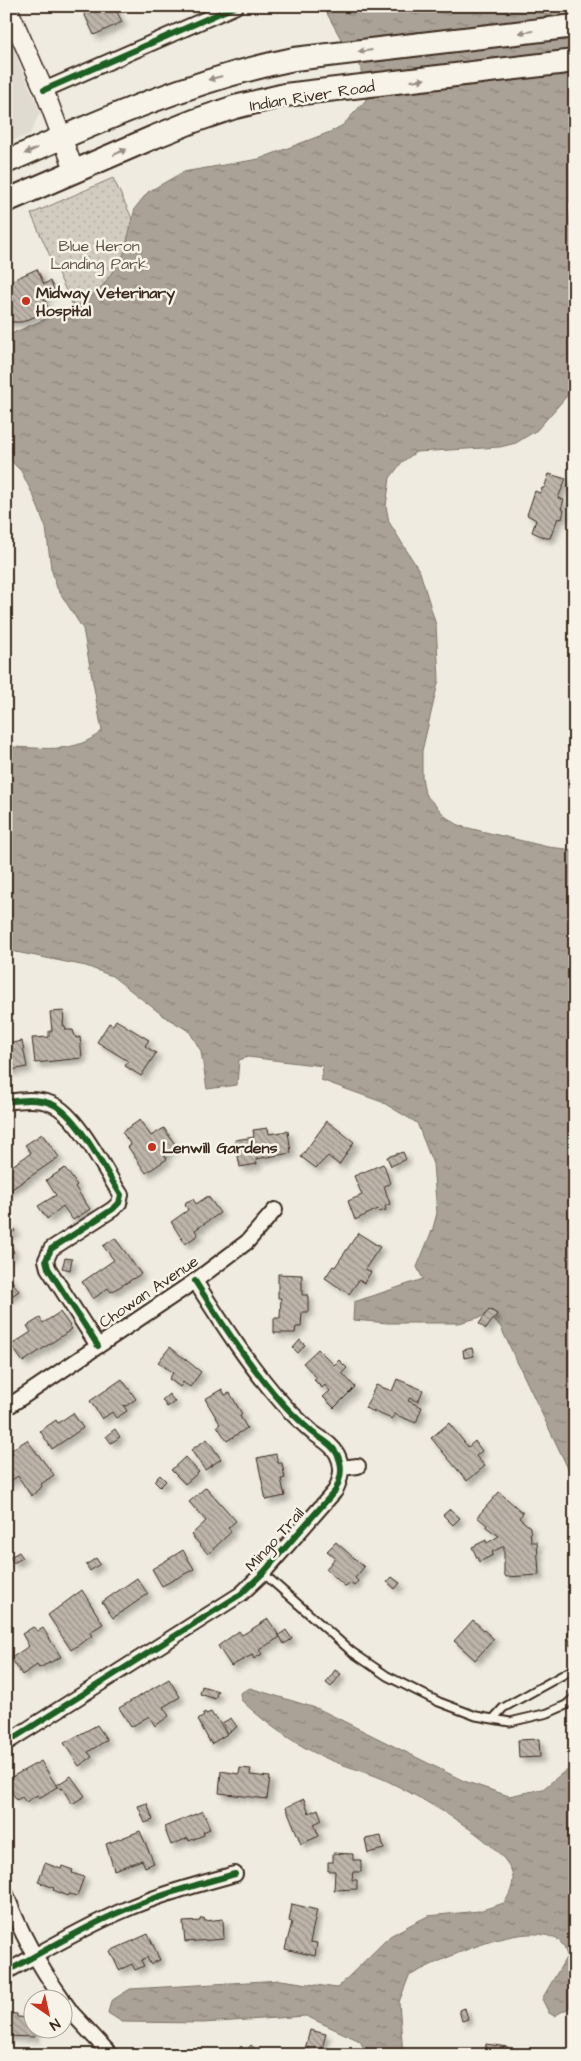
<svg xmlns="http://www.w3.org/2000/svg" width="581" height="2061" font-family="'Architects Daughter',sans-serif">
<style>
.built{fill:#e0dbd0}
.grass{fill:url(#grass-dots);stroke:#867a6f}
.water{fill:url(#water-ripples);stroke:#7e7266}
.building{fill:url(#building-back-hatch);stroke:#3b2a1e;filter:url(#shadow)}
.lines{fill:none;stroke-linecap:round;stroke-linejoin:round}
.service-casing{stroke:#3b2a1e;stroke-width:11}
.minor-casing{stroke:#3b2a1e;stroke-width:18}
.tertiary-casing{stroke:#3b2a1e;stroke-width:21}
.primary-casing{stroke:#3b2a1e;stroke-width:26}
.service{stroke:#f7f3e8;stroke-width:7}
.minor{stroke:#f7f3e8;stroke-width:14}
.tertiary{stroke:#f7f3e8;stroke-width:18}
.primary{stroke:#f7f3e8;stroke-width:22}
.cycleway-casing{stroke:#f7f3e8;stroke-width:9}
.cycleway{stroke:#1b5e20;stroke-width:6}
.oneway{fill:#998e83}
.poi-dot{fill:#c8321e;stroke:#f7f3e8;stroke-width:2}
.labels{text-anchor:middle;stroke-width:5;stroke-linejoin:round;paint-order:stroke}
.street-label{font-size:16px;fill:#3b2a1e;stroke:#f7f3e8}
.park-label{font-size:16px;fill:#605246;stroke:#f7f3e8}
.poi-label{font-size:16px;font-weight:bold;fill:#3b2a1e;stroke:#f7f3e8;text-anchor:start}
</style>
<defs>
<pattern id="grass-dots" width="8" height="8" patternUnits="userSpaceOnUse" patternTransform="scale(1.25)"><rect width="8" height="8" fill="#d1cbc0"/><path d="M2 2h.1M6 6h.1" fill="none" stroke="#b4aea5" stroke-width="1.8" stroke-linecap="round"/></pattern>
<pattern id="water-ripples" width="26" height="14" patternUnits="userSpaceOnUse" patternTransform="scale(1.25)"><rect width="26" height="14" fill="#aaa296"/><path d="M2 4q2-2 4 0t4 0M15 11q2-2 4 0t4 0" fill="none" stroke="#8c847a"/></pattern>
<pattern id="building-back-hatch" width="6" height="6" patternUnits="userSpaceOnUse" patternTransform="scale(1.25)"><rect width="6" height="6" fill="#bdb5aa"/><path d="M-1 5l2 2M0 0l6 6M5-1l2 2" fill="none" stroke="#9b938a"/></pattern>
<filter id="shadow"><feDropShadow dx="4.5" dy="4.5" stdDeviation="2.5" flood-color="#0004"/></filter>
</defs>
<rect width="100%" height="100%" fill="#efebe0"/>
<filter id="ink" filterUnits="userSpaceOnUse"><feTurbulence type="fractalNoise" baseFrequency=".02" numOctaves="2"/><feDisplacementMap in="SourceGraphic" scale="10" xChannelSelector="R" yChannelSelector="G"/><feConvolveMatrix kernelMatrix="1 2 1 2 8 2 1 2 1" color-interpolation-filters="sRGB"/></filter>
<g filter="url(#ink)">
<polygon class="built" points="6,31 40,112 30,134 6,144"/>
<polygon class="grass" points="113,178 158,273 112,310 78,297 77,299 132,322 72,304 31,214"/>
<g class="water">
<path d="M323 6H575V195L568 204 569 216 575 227V384L573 389 537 430 516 443 500 447 416 452 402 462 390 478 386 506 389 522 420 572 436 625 439 679 422 751V777L425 794 446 817 460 826 548 847 575 850V1483L500 1326 488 1315 459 1323H388L353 1320 354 1302 423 1279 417 1267 433 1228 437 1213 433 1164 417 1123 382 1102 321 1080 323 1066 248 1057 239 1060 237 1085 207 1089 201 1051 189 1031 165 1017 112 976 86 966 6 950V750L13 747C46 748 75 754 102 731L83 629 57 588 51 568 46 528 34 497 21 471 6 456V336L87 301 105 283 124 254 135 208 148 192 183 172 259 159 330 132 343 125 366 100 360 65 347 50Z"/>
<path d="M250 1688 319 1709 464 1781 509 1796 543 1789 565 1771 575 1770V1863L573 1871 575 1876V1981L569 2008 554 2016 549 2013 542 1999 567 1956C565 1948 562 1941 554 1938 522 1921 439 1960 409 1976L399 2002 403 2055H367L360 2041 306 2016 203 2023 122 2022 108 2013 111 2001 130 1989 281 1980 337 1988 390 1936 410 1925 428 1916 479 1911 504 1903C509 1896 513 1887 513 1878 513 1846 411 1792 383 1779 362 1770 339 1765 319 1755 290 1741 264 1722 241 1700L240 1693Z"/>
</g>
<g class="building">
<polygon points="93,6 114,6 122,22 94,35 83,11"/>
<polygon points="37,269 44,284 50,281 55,291 43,296 47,306 41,314 22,322 6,322 6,278 8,282"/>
<polygon points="549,474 566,479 558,498 564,500 561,509 564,510 562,519 558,518 550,538 546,538 532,532 536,520 527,515 535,491 540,493 542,488 544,488"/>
<polygon points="64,1011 63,1026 65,1026 66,1030 73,1030 76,1038 80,1037 82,1058 35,1063 32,1038 49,1037 49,1031 52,1031 50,1012"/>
<polygon points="116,1020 149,1040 145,1046 156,1053 141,1076 125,1066 128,1061 97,1042 109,1023 113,1025"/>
<polygon points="6,1040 8,1042 12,1042 12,1043 22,1041 27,1067 6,1071"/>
<polygon points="140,1120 151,1136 164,1128 176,1146 164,1155 167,1159 146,1173 128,1147 131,1145 122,1132"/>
<polygon points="327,1121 354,1142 339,1165 328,1156 316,1168 301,1157"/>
<polygon points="268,1128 269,1134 288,1131 291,1153 256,1159 257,1164 240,1167 235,1140 254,1137 253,1130"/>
<polygon points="42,1134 59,1157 6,1193 6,1170 31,1153 25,1145"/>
<polygon points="403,1152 406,1159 391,1166 387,1157"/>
<polygon points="383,1164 385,1167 390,1184 384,1186 390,1204 385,1206 386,1210 379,1212 378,1209 355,1220 348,1201 362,1195 354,1176"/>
<polygon points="65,1168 77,1185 75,1187 90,1209 73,1220 63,1206 47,1219 38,1206 56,1195 46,1180"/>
<polygon points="208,1196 220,1213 195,1230 198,1235 185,1244 171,1222 188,1210 185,1205 186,1202 193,1199 196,1204"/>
<polygon points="10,1223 15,1231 6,1236 6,1226"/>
<polygon points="358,1233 380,1247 365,1269 371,1272 364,1283 359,1280 349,1294 325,1278 333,1266 335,1267"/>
<polygon points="115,1238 141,1274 111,1292 108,1288 93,1299 82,1282 114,1260 103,1246"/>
<polygon points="7,1241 14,1252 6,1258 6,1242"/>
<polygon points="65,1258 72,1259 70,1270 62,1268"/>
<polygon points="6,1273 19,1291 6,1300"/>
<polygon points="278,1274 302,1275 302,1295 308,1295 308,1312 302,1312 301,1327 296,1327 295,1333 274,1333 274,1318 280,1318 281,1298 278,1298"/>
<polygon points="489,1309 497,1314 486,1329 479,1324"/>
<polygon points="60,1312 72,1329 23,1362 11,1345 31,1332 27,1326 40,1318 43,1323"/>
<polygon points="300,1340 305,1345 298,1353 293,1348"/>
<polygon points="170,1347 201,1372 190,1387 183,1382 180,1387 169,1379 173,1373 158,1362"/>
<polygon points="472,1348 474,1356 464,1358 463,1350"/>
<polygon points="318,1349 334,1365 339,1360 347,1368 342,1373 355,1387 334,1408 323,1397 330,1391 325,1385 322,1388 314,1380 317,1378 303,1363"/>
<polygon points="122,1379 136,1399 126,1406 123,1405 127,1411 116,1418 112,1412 102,1419 90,1401"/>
<polygon points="397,1379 423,1390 418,1402 410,1398 408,1401 422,1407 416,1423 394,1414 392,1419 365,1408 376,1385 392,1391"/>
<polygon points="222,1389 225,1395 230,1393 242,1414 240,1416 247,1428 227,1441 217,1426 220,1424 205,1399"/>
<polygon points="169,1394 175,1402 167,1407 162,1400"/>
<polygon points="73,1413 83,1428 52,1449 40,1431 56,1420 58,1423"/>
<polygon points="449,1423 468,1447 475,1441 482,1451 476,1456 485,1466 467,1481 431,1438"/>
<polygon points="115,1429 120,1437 111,1443 106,1436"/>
<polygon points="207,1439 221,1459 205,1470 191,1450"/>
<polygon points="27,1440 54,1475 41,1484 42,1486 39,1490 31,1496 18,1476 6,1484 6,1458 13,1453 11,1450"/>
<polygon points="276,1454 278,1463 282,1463 285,1478 281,1479 285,1496 266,1500 257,1458"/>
<polygon points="185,1457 199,1472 185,1484 171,1470"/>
<polygon points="160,1475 166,1481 160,1487 154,1481"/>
<polygon points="206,1487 236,1521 228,1528 231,1532 208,1554 191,1535 206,1521 189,1502"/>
<polygon points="499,1492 523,1513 519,1518 530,1527 531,1542 537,1542 539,1575 506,1577 504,1573 504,1546 492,1552 493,1555 479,1562 472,1547 486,1540 487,1543 499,1536 486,1527 487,1525 477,1517"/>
<polygon points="450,1509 460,1518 453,1525 443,1515"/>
<polygon points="336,1542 364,1567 355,1578 358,1581 354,1586 350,1583 346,1587 326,1569 335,1558 327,1551"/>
<polygon points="183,1550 194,1569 162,1586 152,1569"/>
<polygon points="19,1552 23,1558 13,1563 10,1557"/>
<polygon points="96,1558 100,1564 90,1571 86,1565"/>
<polygon points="392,1577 400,1583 395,1589 387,1582"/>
<polygon points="137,1578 148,1594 113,1618 102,1602"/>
<polygon points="82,1590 103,1624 90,1632 92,1636 71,1650 48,1615"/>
<polygon points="268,1619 280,1637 259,1650 262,1654 254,1659 252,1655 231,1666 218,1646 239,1631 242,1635"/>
<polygon points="473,1620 494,1639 475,1660 454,1641"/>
<polygon points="571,1625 575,1626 575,1646 569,1645 570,1640 568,1640 569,1630 571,1630"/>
<polygon points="33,1627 38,1631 43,1628 61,1657 39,1668 37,1665 22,1675 11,1658 29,1646 22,1634"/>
<polygon points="286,1630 292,1639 284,1644 279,1635"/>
<polygon points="335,1670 341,1674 331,1687 326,1683"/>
<polygon points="169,1679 180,1697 163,1707 169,1716 155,1726 149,1716 131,1727 119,1708"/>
<polygon points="202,1686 218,1691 215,1699 200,1694"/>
<polygon points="205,1712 206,1714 211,1712 214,1717 216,1717 227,1734 211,1744 198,1720 204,1716 202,1714"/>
<polygon points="231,1718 237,1727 228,1733 222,1723"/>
<polygon points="97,1725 107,1740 88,1752 92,1757 79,1766 64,1743"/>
<polygon points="539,1739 540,1757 519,1758 518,1740"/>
<polygon points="41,1761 57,1787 39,1798 37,1795 26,1802 22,1797 17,1800 6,1784 6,1780"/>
<polygon points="240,1768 251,1769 250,1775 270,1777 267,1799 219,1793 221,1771 239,1774"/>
<polygon points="71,1776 85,1796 72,1804 62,1788 60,1789 57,1785"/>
<polygon points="304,1799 309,1813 318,1809 322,1820 314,1824 319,1836 301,1844 286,1807"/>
<polygon points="147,1803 153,1820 145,1823 138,1806"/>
<polygon points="203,1811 210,1829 203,1832 204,1835 189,1841 188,1838 171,1845 164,1827"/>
<polygon points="140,1831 154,1863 145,1867 142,1860 114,1870 106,1844"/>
<polygon points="381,1836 384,1849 368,1853 365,1839"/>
<polygon points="333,1853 353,1854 353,1860 361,1860 361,1872 353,1872 352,1880 357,1880 357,1889 334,1890 335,1871 328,1871 328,1862 333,1862"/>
<polygon points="45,1863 61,1869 62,1866 73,1870 72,1873 84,1877 77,1896 69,1894 68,1896 53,1890 54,1888 38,1882"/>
<polygon points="292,1904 317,1910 310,1942 317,1943 315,1956 285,1949 292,1922 289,1921"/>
<polygon points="204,1918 205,1921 223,1919 224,1939 185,1942 183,1922 200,1921 200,1919"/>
<polygon points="148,1934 160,1960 150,1964 147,1957 141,1960 144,1966 135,1970 132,1964 119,1970 110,1951"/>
<polygon points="465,2008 468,2019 462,2021 459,2010"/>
<polygon points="6,2013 17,2014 17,2017 32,2018 35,2037 6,2036"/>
<polygon points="310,2030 326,2034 320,2055 314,2055 315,2051 305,2049"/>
<polygon points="486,2044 508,2047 508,2055 485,2055"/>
<polygon points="251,2045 261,2054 260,2055 234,2055 241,2046 246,2051"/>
</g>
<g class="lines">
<defs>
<g id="service">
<polyline points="263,1573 352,1652 387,1676 439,1702 476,1716 510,1722 548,1713 566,1705 575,1697"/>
<polyline points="494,1718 503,1708 570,1671 575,1672"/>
</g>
<g id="minor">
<polyline points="44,90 236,6"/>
<path d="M6 1102C21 1100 38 1098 52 1104 78 1115 105 1171 121 1195L119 1203 113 1209 51 1249 46 1260 48 1268 98 1346"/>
<polyline points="6,1408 195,1281 247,1242 275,1210"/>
<polyline points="341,1468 358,1466"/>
<path d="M6 1743 241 1594 263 1573 335 1491C341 1479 344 1467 337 1454 332 1444 321 1439 312 1432 302 1423 293 1415 284 1405 250 1367 223 1325 195 1281"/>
<path d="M6 1894C20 1932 39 1966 62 1998"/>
<path d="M6 1972C44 1951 82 1928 122 1911 158 1895 196 1885 235 1874"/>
<polyline points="62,1999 72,2013 111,2055"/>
</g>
<polyline id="tertiary" points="7,6 44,90 75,172"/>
<g id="primary">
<path d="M6 162C99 121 194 79 294 59L575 26"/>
<polyline points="6,201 154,137 194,121 235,107 285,95 575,61"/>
</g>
</defs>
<use href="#service" class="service-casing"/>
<use href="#minor" class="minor-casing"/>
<use href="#tertiary" class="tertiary-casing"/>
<use href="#primary" class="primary-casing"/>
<use href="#service" class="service"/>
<use href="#minor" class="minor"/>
<use href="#tertiary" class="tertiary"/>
<use href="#primary" class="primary"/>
<defs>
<g id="cycleway">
<polyline points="44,90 236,6"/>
<path d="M6 1102C21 1100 38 1098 52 1104 78 1115 105 1171 121 1195L119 1203 113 1209 51 1249 46 1260 48 1268 98 1346"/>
<path d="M6 1743 241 1594 263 1573 335 1491C341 1479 344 1467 337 1454 332 1444 321 1439 312 1432 302 1423 293 1415 284 1405 250 1367 223 1325 195 1281"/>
<path d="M6 1972C44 1951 82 1928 122 1911 158 1895 196 1885 235 1874"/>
</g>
</defs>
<use href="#cycleway" class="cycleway-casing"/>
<use href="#cycleway" class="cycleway"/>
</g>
<defs><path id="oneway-solid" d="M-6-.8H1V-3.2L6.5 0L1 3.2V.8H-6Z" transform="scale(1.25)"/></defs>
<g class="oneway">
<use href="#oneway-solid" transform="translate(526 32) rotate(173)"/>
<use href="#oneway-solid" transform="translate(365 51) rotate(173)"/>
<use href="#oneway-solid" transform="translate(215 78) rotate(165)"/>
<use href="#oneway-solid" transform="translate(418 80) rotate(-7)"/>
<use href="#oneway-solid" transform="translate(31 151) rotate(156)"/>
<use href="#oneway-solid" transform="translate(120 152) rotate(-24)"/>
</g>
</g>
<g class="poi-dot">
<circle cx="26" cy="301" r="5"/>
<circle cx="152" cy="1147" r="5"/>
</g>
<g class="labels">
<g class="street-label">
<text transform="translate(312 95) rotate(-9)" y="6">Indian River Road</text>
<text transform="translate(148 1291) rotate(-34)" y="6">Chowan Avenue</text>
<text transform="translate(274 1539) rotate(-48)" y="6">Mingo Trail</text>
</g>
<g class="park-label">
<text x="99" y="251">Blue Heron<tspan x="99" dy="18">Landing Park</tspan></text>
</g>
<g class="poi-label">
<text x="36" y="298">Midway Veterinary<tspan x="36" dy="18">Hospital</tspan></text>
<text x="162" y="1153">Lenwill Gardens</text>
</g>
</g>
<rect width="581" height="2061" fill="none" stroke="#f7f3e8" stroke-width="25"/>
<rect x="12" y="12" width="556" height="2036" fill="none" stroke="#3b2a1e" stroke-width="2" filter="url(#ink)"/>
<g transform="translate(48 2014) rotate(146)"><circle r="24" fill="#f7f3e8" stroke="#aca397"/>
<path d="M0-4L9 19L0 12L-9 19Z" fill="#c8321e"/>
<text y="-8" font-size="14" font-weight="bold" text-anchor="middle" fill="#3b2a1e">N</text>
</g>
</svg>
